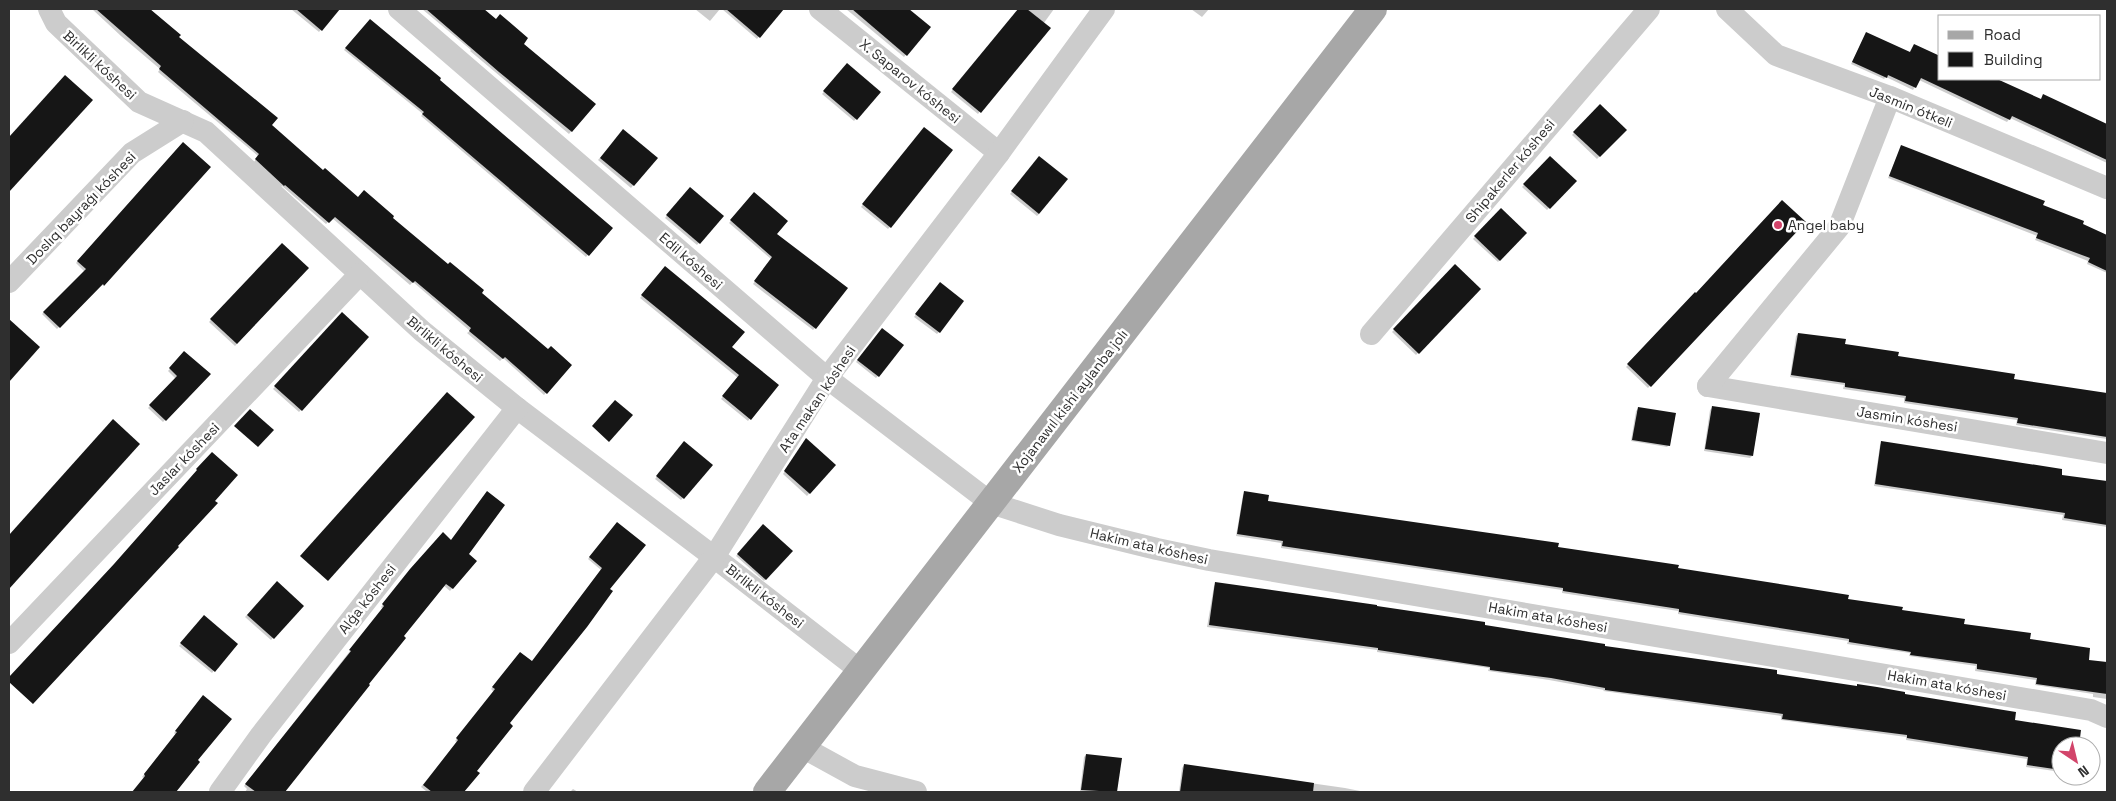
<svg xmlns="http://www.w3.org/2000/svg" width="2116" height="801" font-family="'Space Grotesk',sans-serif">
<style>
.shadow{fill:#0003}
.building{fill:#161616}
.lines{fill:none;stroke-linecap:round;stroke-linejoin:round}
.minor{stroke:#ccc;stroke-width:22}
.primary{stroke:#a7a7a7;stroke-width:28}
.poi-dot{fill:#d2446a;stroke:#fff;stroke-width:2}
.labels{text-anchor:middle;stroke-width:5;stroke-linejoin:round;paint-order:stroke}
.street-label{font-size:14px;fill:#2f2f2f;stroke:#fff}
.poi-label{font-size:14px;fill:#2f2f2f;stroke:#fff;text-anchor:start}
</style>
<rect width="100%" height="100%" fill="#fff"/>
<g class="shadow">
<polygon points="92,9 150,9 179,35 177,38 322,172 358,198 391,218 548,351 571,365 544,395 503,358 500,361 467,333 470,331 413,282 410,285 332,218 326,224 282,186 281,187 254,162 258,156 158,72 160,69 121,36"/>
<polygon points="291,9 338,9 319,32"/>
<polygon points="422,9 482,9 594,104 569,134 470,51 471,50"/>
<polygon points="695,9 720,9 710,21"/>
<polygon points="722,9 782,9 757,39"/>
<polygon points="846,9 907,9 929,27 904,57"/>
<polygon points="1019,9 1054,9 978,114 951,92"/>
<polygon points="1191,9 1209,9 1202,17"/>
<polygon points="370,21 611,228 586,257 421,116 423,114 344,50"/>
<polygon points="1866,34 1909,53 1914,45 1940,79 1996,79 2041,100 2044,96 2107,125 2107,163 2010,118 2007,122 1919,80 1913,90 1886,77 1884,79 1851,64"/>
<polygon points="847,65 880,92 854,121 822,94"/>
<polygon points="65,77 91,100 9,190 9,139"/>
<polygon points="1600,106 1625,130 1597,159 1572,135"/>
<polygon points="623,131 656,158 631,188 598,160"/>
<polygon points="923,131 890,227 888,229 861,207"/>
<polygon points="183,144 209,167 103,285 100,286 57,329 42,314 85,272 76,263"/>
<polygon points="1901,147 2107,236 2107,273 2087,264 2088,261 2035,240 2037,236 1888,178"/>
<polygon points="1550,158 1575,181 1547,210 1522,187"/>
<polygon points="1037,160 1039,214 1037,216 1010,194"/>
<polygon points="690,188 723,216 697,245 665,218"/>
<polygon points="754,194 775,234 815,328 813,330 753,284 771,259 729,223"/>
<polygon points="1501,210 1526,233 1498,262 1473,239"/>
<polygon points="1804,222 1648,388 1626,367 1695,294 1696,295"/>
<polygon points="1455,266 1480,289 1416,355 1392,332"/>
<polygon points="308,268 235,346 209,322 238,290"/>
<polygon points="666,268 731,348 777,385 748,421 721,399 738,378 640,298"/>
<polygon points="938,286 939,332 937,334 914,317"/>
<polygon points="342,314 367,337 299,412 273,389"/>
<polygon points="13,324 38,347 9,379 9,328"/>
<polygon points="880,332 878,376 876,378 856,362"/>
<polygon points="1798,334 1897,357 2012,380 2107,395 2107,439 2016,425 2017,420 1904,403 1904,398 1843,389 1844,385 1790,377 1796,336"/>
<polygon points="184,353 209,375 163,422 148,408 176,379 168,371"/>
<polygon points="1712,408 1752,456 1750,458 1704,451 1710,410"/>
<polygon points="1638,409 1669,445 1667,447 1631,441 1636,411"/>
<polygon points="804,442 834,465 807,496 783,474"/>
<polygon points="1882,442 2060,476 2107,482 2107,527 2062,520 2063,515 1874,486 1880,445"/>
<polygon points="682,445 683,498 681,500 655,479"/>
<polygon points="1245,493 1266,502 1557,548 1847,600 2029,640 2087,661 2107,663 2107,699 2093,697 2093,694 2035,685 2036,680 1975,671 1976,666 1909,656 1910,653 1847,644 1848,641 1678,614 1678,611 1562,593 1562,590 1281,548 1281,543 1236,536 1243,495"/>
<polygon points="615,525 608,589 508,724 475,771 478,773 461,792 424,792 426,791 421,787 457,742 455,741 494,692 491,689 518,655 532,662 601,570 588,559"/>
<polygon points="763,526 791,551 764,581 736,556"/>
<polygon points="441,536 475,561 450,591 443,585 402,636 404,638 283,792 245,792 247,789 244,786 383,609 381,607"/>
<polygon points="277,583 302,606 271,640 245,617"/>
<polygon points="1216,584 1903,695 2013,721 2077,746 2061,746 2061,772 2026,767 2027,759 1906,740 1906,737 1781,720 1781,716 1603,691 1604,690 1549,680 1488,671 1489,668 1377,652 1377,650 1207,627 1214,586"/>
<polygon points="204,617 236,644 212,673 179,646"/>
<polygon points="201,699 196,761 199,762 176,792 133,792 144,778 142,777 176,735 174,733"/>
<polygon points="1086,755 1120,759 1116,792 1080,792 1084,757"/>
<polygon points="1184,765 1345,788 1365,792 1179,792 1182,768"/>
<polygon points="573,789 578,792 570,792"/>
</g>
<g class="building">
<polygon points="96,9 150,9 181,35 179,37 278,118 272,125 323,170 325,168 358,197 364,190 394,216 393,218 448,264 450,262 484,290 482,293 548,349 551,346 572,365 547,394 505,357 503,359 469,331 471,328 415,281 413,283 335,217 329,223 285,185 284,186 255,159 259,154 159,69 161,66"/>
<polygon points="296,9 340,9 322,31"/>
<polygon points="426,9 484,9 496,19 500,14 528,38 524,44 596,104 572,132 499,72"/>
<polygon points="726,9 784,9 760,38"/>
<polygon points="852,9 909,9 931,27 907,56"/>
<polygon points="1018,9 1027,9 1051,28 981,113 952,89"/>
<polygon points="370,19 441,78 440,80 613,228 589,256 422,114 424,112 345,48"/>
<polygon points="1866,32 1910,52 1914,44 1940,56 1940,79 1997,79 2041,99 2043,94 2107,124 2107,160 2012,116 2010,120 1921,78 1916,88 1888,75 1887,78 1852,62"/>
<polygon points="847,63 881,92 857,120 823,91"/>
<polygon points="65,75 93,100 9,192 9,137"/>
<polygon points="1600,104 1627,130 1600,157 1573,132"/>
<polygon points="924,127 953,150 891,228 862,204"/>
<polygon points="623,129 658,158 634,186 600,158"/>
<polygon points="183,142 211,167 104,286 103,284 60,328 43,312 86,269 77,261"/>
<polygon points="1901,145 2045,201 2043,205 2084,221 2083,224 2107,235 2107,271 2088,262 2090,258 2036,238 2038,233 1889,176"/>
<polygon points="1039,156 1068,179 1039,214 1011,191"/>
<polygon points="1550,156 1577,181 1550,209 1523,184"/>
<polygon points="690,187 724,216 700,244 666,215"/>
<polygon points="754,192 788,221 777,234 848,288 816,329 754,281 772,257 730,220"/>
<polygon points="1782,200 1806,222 1651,387 1627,364 1695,292 1696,293"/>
<polygon points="1501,208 1527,233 1500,261 1474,236"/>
<polygon points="282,243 309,268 237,344 210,319"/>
<polygon points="1455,264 1481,289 1419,354 1393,329"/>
<polygon points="665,266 745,332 732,347 779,385 751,420 722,396 739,375 641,295"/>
<polygon points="940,282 964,301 940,333 915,314"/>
<polygon points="342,312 369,337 302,411 274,386"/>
<polygon points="9,319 40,347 9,382"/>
<polygon points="882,328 904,345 879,377 857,360"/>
<polygon points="1798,333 1846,339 1845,344 1899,352 1898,356 2015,374 2014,379 2107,393 2107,437 2017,423 2018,418 1905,401 1906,396 1845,387 1845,383 1791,375"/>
<polygon points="184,351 211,374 166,421 149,405 177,376 169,368"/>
<polygon points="447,392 475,417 328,581 300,556"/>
<polygon points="615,400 633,415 609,442 592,426"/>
<polygon points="1712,406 1760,413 1753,456 1705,449"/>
<polygon points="1638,407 1676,413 1670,446 1632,440"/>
<polygon points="250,409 274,430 258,447 234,426"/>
<polygon points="113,419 140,444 9,589 9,535"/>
<polygon points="806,438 836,465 810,494 784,471"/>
<polygon points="684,441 713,465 684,499 656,476"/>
<polygon points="1881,441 2062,469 2062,475 2107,481 2107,525 2064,518 2065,513 1875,484"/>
<polygon points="212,452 238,475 215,501 218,503 178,546 179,547 33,704 9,682 9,677 114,564 197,470 196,469"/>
<polygon points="487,491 505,505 469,554 477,561 453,589 446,584 404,636 406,638 369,684 370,685 285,792 256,792 245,784 351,651 349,650 384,606 382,604 410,569 443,532 451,540"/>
<polygon points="1244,491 1269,495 1268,501 1559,543 1558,547 1679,565 1678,568 1849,595 1848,599 1903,607 1902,610 1965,619 1964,624 2031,633 2030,639 2090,648 2089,660 2107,662 2107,694 2036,684 2037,678 1977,669 1977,664 1910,655 1911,652 1849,642 1849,639 1679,612 1679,609 1563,591 1563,588 1282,546 1283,541 1237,534"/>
<polygon points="617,522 646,545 610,589 613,591 587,627 510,723 513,726 477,771 480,773 464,792 432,792 423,785 458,740 456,738 495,689 492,687 520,652 532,661 602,568 589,557"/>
<polygon points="763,524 793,551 766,580 737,554"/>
<polygon points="277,581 304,606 274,639 247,615"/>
<polygon points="1215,582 1377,605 1377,606 1485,622 1485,625 1605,644 1605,646 1777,670 1777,674 1857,686 1857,684 1877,687 1905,692 1905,694 2016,712 2015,720 2081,730 2079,746 2061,746 2061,770 2027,765 2028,757 1907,738 1907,735 1782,719 1783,714 1605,690 1605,688 1551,678 1490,670 1490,667 1378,650 1378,648 1209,625"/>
<polygon points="204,615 238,644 215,672 180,643"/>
<polygon points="203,695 232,719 198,760 200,762 176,792 132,792 145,776 144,774 177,732 175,731"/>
<polygon points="1086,754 1122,758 1117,792 1081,790"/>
<polygon points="1184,764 1314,783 1313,792 1180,792"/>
</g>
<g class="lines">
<g class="minor">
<polyline points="49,9 56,23 139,102 206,132 422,331 517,408 714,557 861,671"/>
<polyline points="399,9 827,378 991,503 1059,525 1157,549 1209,560 2091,710 2107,717"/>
<polyline points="820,9 999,153"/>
<polyline points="1727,9 1776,55 1890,97 2107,188"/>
<polyline points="9,282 132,153 183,121"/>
<polyline points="1371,334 1649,9"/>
<polyline points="1708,386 2107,453"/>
<polyline points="1708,386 1839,227 1890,97"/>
<polyline points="9,643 360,274"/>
<polyline points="802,747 855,776 916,792"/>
<polyline points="220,792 261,735 517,408"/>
<polyline points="534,792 714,557 827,378 999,153 1104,9"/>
</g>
<polyline class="primary" points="767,792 1373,9"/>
</g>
<circle class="poi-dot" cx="1778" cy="225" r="5"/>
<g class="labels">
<g class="street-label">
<text transform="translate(100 65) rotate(43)" y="5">Birlikli kóshesi</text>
<text transform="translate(910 81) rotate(39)" y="5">X. Saparov kóshesi</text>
<text transform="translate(1911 107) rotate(22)" y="5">Jasmin ótkeli</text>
<text transform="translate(1510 171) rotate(-50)" y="5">Shipakerler kóshesi</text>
<text transform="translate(81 208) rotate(-46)" y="5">Doslıq bayraǵı kóshesi</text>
<text transform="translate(691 261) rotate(41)" y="5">Edil kóshesi</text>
<text transform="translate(445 349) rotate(40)" y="5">Birlikli kóshesi</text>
<text transform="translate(817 399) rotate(-56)" y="5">Ata makan kóshesi</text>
<text transform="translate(1070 401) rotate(-52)" y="5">Xojanawıl kishi aylanba jolı</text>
<text transform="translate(1907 419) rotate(9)" y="5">Jasmin kóshesi</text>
<text transform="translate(184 459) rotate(-46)" y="5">Jaslar kóshesi</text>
<text transform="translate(1149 546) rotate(13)" y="5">Hakim ata kóshesi</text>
<text transform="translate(765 596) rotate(38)" y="5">Birlikli kóshesi</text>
<text transform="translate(367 599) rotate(-52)" y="5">Alǵa kóshesi</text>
<text transform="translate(1548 617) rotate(10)" y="5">Hakim ata kóshesi</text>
<text transform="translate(1947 685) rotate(10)" y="5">Hakim ata kóshesi</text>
</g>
<g class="poi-label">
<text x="1788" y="230">Angel baby</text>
</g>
</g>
<rect width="2116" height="801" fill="none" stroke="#2f2f2f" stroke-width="20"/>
<rect x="1938" y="15" width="162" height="65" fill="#ffffff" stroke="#acacac"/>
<rect x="1948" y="31" width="25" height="8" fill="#a7a7a7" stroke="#acacac"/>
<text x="1984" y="40" font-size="15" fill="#2f2f2f">Road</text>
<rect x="1948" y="52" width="25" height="15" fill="#161616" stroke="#acacac"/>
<text x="1984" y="65" font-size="15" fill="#2f2f2f">Building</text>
<g transform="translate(2076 761) rotate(145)"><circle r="24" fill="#ffffff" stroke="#acacac"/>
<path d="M0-4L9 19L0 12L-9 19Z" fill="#d2446a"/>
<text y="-8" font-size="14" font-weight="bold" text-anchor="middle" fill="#2f2f2f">N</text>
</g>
</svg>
